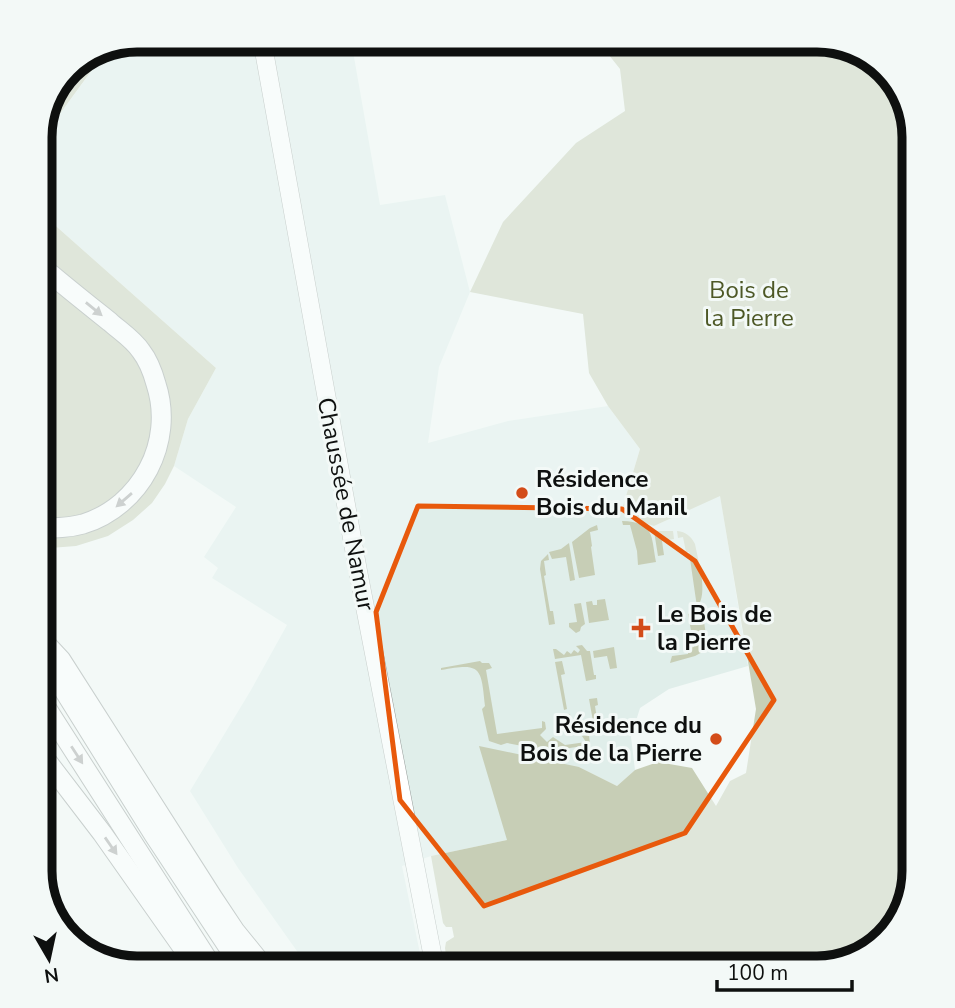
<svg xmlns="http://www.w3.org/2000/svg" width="955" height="1008" font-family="'Nunito Sans',sans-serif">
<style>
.built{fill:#e0eeea}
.green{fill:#c7ceb6}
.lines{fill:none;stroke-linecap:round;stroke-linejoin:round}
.major-casing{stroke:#979d9b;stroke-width:19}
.highway-casing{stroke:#979d9b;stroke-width:21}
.major{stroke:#fff;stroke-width:18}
.highway{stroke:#fff;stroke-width:19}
.oneway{fill:#9f9f9f}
.marked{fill:none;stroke:#e8590c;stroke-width:5;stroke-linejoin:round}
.poi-dot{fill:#d34c19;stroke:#f3f9f7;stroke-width:2.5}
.labels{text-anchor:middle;stroke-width:6;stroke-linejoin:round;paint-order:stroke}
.park-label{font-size:24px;fill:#4d5826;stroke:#f3f9f7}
.poi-label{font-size:24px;font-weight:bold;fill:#0e100f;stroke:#f3f9f7;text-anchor:start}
.street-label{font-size:24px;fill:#0e100f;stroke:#f3f9f7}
.rim{fill:none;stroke:#0e100f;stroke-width:9}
</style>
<rect width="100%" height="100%" fill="#f3f9f7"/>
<polygon class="built" points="138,40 351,40 380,205 445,195 470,292 439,367 428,443 508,421 608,406 640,449 623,506 654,526 720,495 748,666 669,689 640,708 631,737 635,770 617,786 579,767 507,840 431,856 402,866 423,968 309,968 238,868 190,791 251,690 287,625 212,578 218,568 204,557 236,507 174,466 188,419 216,368 40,212 40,150 51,126 105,53"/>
<g class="green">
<polygon points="597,40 823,40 894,78 915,137 915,871 905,913 877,947 818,968 448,968 445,948 446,942 454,937 452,927 446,927 443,923 431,856 507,840 479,746 579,767 617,786 635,770 658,762 692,768 716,806 730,781 746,773 756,709 720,496 654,526 625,516 623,506 640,449 608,406 589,373 583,314 470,292 503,222 576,143 625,111 620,69"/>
<polygon points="97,56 100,59 51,126 40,150 40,131 52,107 83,61"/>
<polygon points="40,212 216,368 188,419 174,466 165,484 152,503 133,520 108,536 76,546 50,548 40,554 40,533 58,534 144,486 161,380 40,260"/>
<path d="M40 278C59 292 77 307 95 321 110 334 126 345 137 362 173 418 145 493 83 515 69 520 55 520 40 520Z"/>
<path d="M622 521C655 522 651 536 656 562L638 565 637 551 630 525H623Z"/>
<polygon points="597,525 598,530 590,532 592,546 591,547 595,575 579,578 572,542 590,528"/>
<polygon points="654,531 673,531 674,539 662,541 664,555 658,556"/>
<path d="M677 531C686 532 691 536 695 544 698 561 709 594 697 607L689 552H686L683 537 678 538Z"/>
<polygon points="569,543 575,580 570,581 566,557 552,559 549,552 561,549"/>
<polygon points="548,554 549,560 544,561 546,575 544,576 550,611 553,611 555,624 549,625 540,569 541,561"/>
<polygon points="605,599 609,620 589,623 586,602 592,601 593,605 597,605 597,600"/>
<polygon points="581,603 585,624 581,627 580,631 576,633 569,627 569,623 577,622 574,604"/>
<polygon points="702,608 708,649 695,656 670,663 672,656 688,654 688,648 694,647 688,614"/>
<polygon points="582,645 587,651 590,651 594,675 596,675 596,679 586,681 581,655 555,659 553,649 556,649 564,655 567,651 571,654 574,650 578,653 580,650 576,646"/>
<polygon points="614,647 617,668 610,669 607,656 594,658 593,651"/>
<path d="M480 661 482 663H489L492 668 486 670 497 734 542 728V721L545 722 546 729 540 735 547 742 553 737 565 745 586 742 582 736 589 735 590 745 563 749V752L556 754 543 750 507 743 501 745 489 741 482 709 485 706C481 668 482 662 441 670V668Z"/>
<polygon points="562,661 565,674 561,675 567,709 564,710 555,662"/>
<polygon points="597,698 598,705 595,706 597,719 600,719 598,724 567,730 564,715 570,714 572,724 593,721 589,699"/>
</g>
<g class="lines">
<defs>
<polyline id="major" points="262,40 358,571 435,968"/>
<g id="highway">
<path d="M40 528C55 528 69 528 83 524 141 506 175 442 156 384 153 373 148 360 141 351 133 339 120 331 110 322 90 306 71 291 52 275L40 268"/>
<polyline points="47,645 61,660 213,898 235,931 265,968"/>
<polyline points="40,652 154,835 242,968"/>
<polyline points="40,698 213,968"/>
<polyline points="40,752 102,833 197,968"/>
</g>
</defs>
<use href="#major" class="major-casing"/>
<use href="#highway" class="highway-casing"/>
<use href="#major" class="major"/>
<use href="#highway" class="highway"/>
</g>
<defs><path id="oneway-solid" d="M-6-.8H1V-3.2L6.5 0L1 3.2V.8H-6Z" transform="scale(1.75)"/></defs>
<g class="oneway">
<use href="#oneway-solid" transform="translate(94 309) rotate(39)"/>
<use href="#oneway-solid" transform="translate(124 500) rotate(139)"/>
<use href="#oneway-solid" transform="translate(77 755) rotate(57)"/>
<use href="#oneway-solid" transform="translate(111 846) rotate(55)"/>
</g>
<path d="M0 0H955V1008H0ZM418 506 622 509 695 561 774 700 685 833 484 906 400 800 376 612Z" fill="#f3f9f7" fill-opacity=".55" fill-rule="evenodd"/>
<path class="marked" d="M418 506 622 509 695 561 774 700 685 833 484 906 400 800 376 612Z"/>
<g class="poi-dot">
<circle cx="522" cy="493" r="7"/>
<path d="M637.5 617.5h7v7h7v7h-7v7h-7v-7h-7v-7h7z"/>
<circle cx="716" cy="739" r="7"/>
</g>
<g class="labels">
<g class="park-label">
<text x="749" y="298">Bois de<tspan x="749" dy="28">la Pierre</tspan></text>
</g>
<g class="poi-label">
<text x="536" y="487">Résidence<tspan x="536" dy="28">Bois du Manil</tspan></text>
<text x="657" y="622">Le Bois de<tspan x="657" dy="28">la Pierre</tspan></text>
<text x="702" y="733" text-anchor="end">Résidence du<tspan x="702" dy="28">Bois de la Pierre</tspan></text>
</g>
<g class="street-label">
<text transform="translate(346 504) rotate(79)" y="8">Chaussée de Namur</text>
</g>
</g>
<path d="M0 0H955V1008H0ZM137 52H817A85 85 0 0 1 902 137V871A85 85 0 0 1 817 956H137A85 85 0 0 1 52 871V137A85 85 0 0 1 137 52Z" fill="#f3f9f7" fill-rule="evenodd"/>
<path class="rim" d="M137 52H817A85 85 0 0 1 902 137V871A85 85 0 0 1 817 956H137A85 85 0 0 1 52 871V137A85 85 0 0 1 137 52Z"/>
<g transform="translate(49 959) rotate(171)" stroke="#f3f9f7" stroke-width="5" paint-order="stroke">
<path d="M0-5L12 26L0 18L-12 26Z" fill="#0e100f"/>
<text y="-10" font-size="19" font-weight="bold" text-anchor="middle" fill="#0e100f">N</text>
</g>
<path d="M717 980v10h135v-10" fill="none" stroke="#0e100f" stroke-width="3.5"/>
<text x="727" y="980" font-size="21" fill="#0e100f" stroke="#f3f9f7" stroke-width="5" paint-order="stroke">100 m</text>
</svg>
